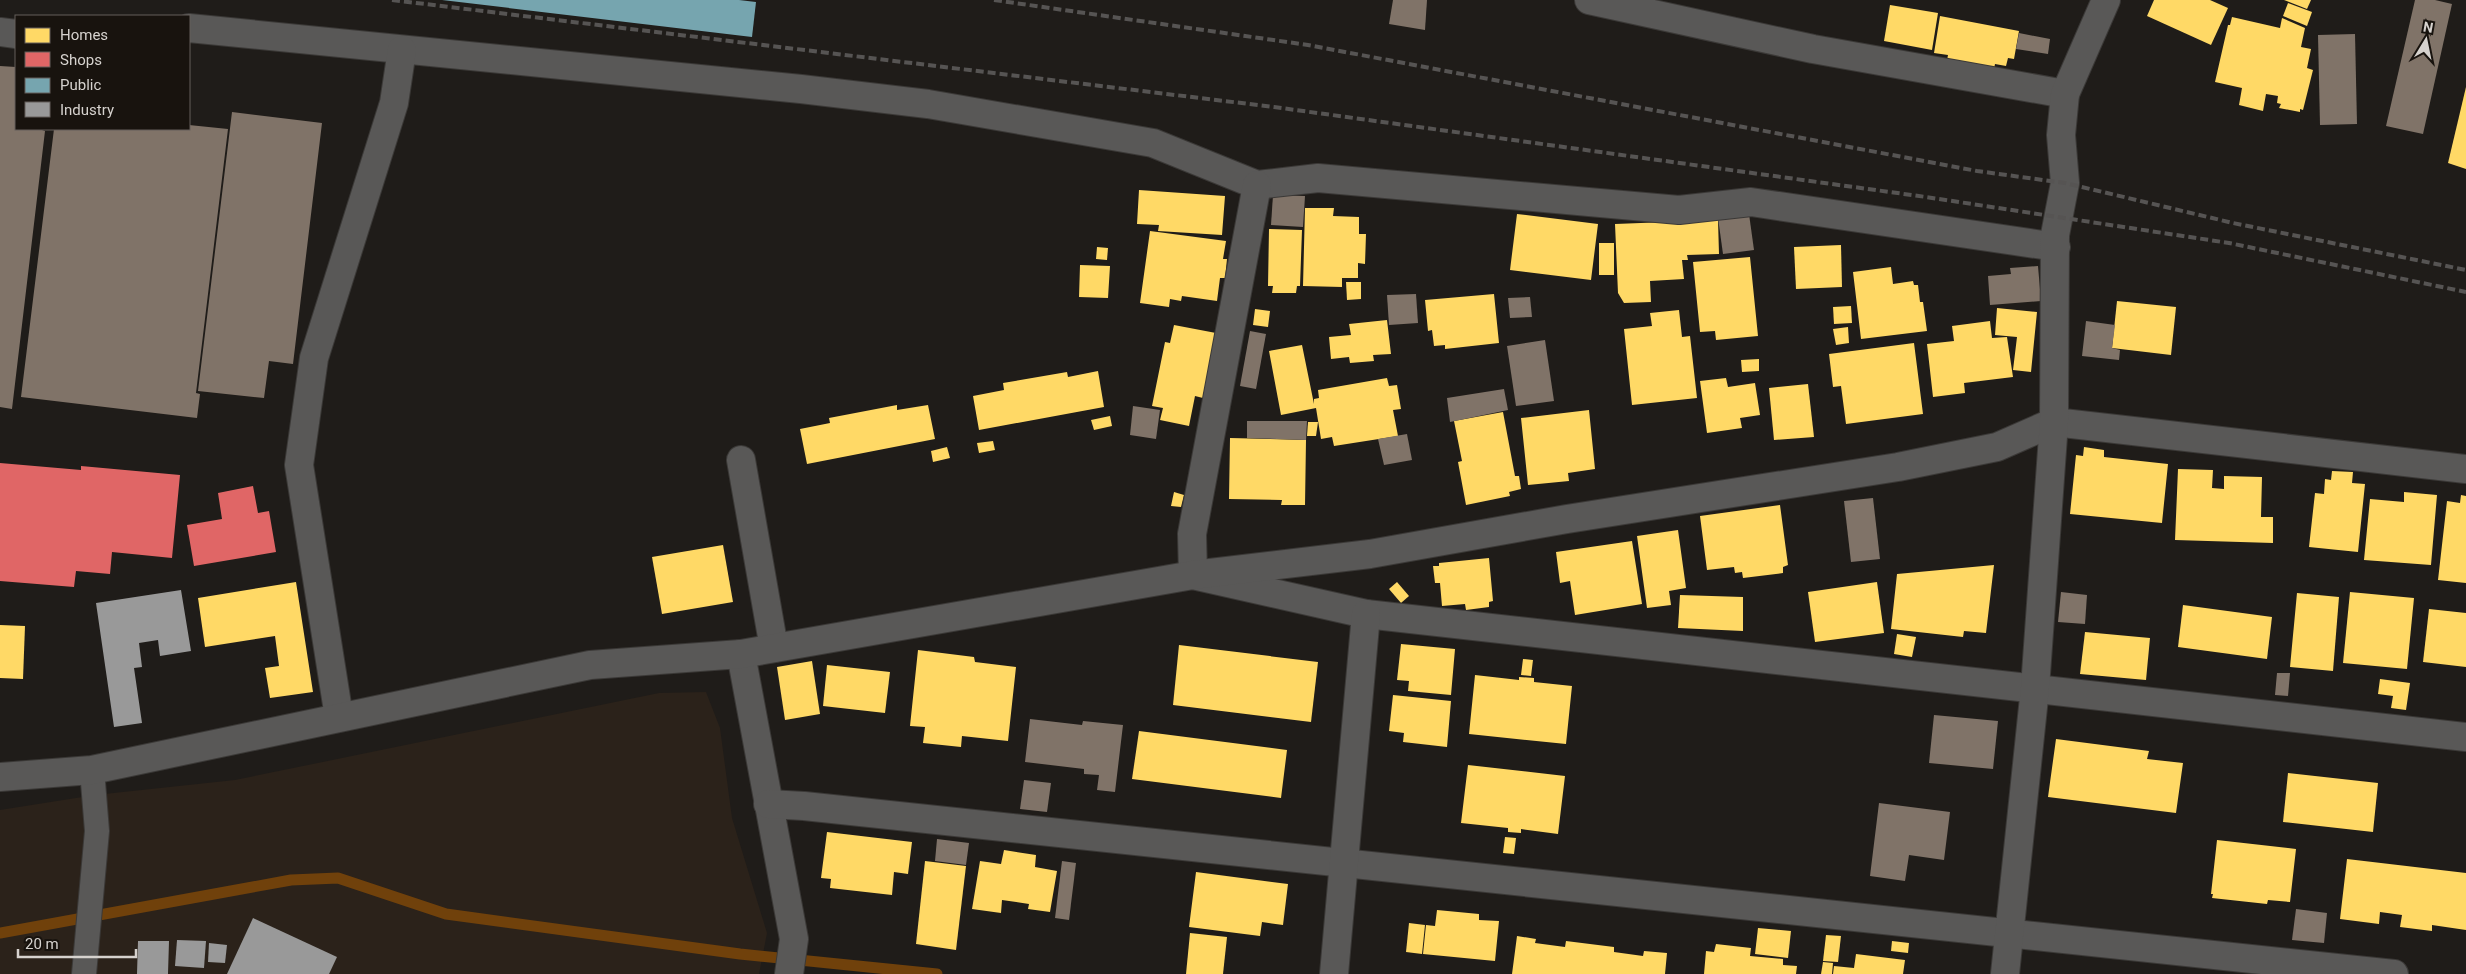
<svg xmlns="http://www.w3.org/2000/svg" width="2466" height="974" font-family="Roboto,sans-serif">
<style>
.built{fill:#2b221a}
.homes{fill:#ffd966}
.shops{fill:#e06666}
.public{fill:#76a5af}
.industry{fill:#999}
.lines{fill:none;stroke-linecap:round;stroke-linejoin:round}
.stream{stroke:#70410b;stroke-width:11}
.building{fill:#807368}
.service-casing{stroke:#3b3937;stroke-width:26}
.minor-casing{stroke:#3b3937;stroke-width:30}
.service{stroke:#595857;stroke-width:24}
.minor{stroke:#595857;stroke-width:28}
.rail{stroke:#565453;stroke-width:4;stroke-dasharray:8 4;stroke-linecap:butt}
</style>
<rect width="100%" height="100%" fill="#1f1c19"/>
<polygon class="built" points="706,692 720,728 732,818 767,933 759,974 0,974 0,810 95,795 235,780 659,693"/>
<g class="homes">
<polygon points="2154,0 2210,0 2228,8 2211,45 2147,16"/>
<polygon points="2284,0 2311,0 2307,9"/>
<polygon points="2288,3 2312,12 2307,26 2283,16"/>
<polygon points="1890,5 1938,13 1932,50 1884,41"/>
<polygon points="1940,16 2019,31 2014,59 2008,58 2006,66 1995,64 1993,74 1946,65 1948,55 1934,53"/>
<polygon points="2232,17 2280,28 2282,18 2305,28 2301,47 2311,49 2307,68 2313,70 2303,110 2300,109 2300,112 2279,108 2281,104 2277,103 2278,96 2266,94 2263,111 2239,105 2242,88 2215,82 2228,25 2230,25"/>
<polygon points="2466,87 2466,169 2448,163"/>
<polygon points="1139,190 1225,196 1222,235 1158,231 1159,225 1137,224"/>
<polygon points="1305,208 1334,208 1333,216 1359,217 1359,234 1366,234 1365,264 1358,263 1358,278 1342,278 1342,287 1303,286"/>
<polygon points="1517,214 1598,224 1591,280 1510,270"/>
<polygon points="1718,220 1719,254 1687,255 1688,260 1682,260 1684,279 1650,281 1651,302 1624,303 1618,293 1615,224"/>
<polygon points="1269,229 1302,230 1300,286 1297,286 1296,293 1272,293 1273,286 1268,286"/>
<polygon points="1150,231 1226,241 1223,259 1227,259 1225,278 1220,278 1217,301 1182,296 1181,301 1170,299 1169,307 1140,303"/>
<rect x="1599" y="243" width="15" height="32"/>
<polygon points="1841,245 1842,287 1796,289 1794,247"/>
<polygon points="1097,247 1108,248 1107,260 1096,259"/>
<polygon points="1750,257 1758,336 1716,340 1715,331 1700,332 1693,262"/>
<polygon points="1080,265 1110,266 1108,298 1079,297"/>
<polygon points="1891,267 1893,284 1913,281 1914,285 1918,285 1920,302 1923,302 1927,331 1861,339 1853,272"/>
<polygon points="1346,282 1361,282 1361,299 1347,300"/>
<polygon points="1494,294 1499,343 1445,349 1445,345 1434,346 1432,330 1428,331 1425,300"/>
<polygon points="2117,301 2176,307 2171,355 2112,348"/>
<polygon points="1851,306 1852,323 1834,324 1833,307"/>
<polygon points="1997,308 2037,312 2031,372 2013,370 2017,337 1995,335"/>
<polygon points="1255,309 1270,311 1268,327 1253,325"/>
<polygon points="1679,310 1682,337 1690,336 1697,398 1632,405 1624,329 1652,326 1650,313"/>
<polygon points="1387,320 1391,354 1373,355 1374,361 1350,363 1349,357 1331,359 1329,337 1351,335 1349,324"/>
<polygon points="1990,321 1992,338 2007,337 2013,377 1964,383 1965,393 1933,397 1927,344 1954,341 1952,326"/>
<polygon points="1174,325 1216,333 1203,398 1195,396 1189,426 1160,420 1163,408 1152,406 1165,342 1170,343"/>
<polygon points="1848,327 1849,343 1836,345 1833,329"/>
<polygon points="1914,343 1923,414 1846,424 1841,386 1833,387 1829,354"/>
<polygon points="1302,345 1314,404 1314,399 1319,398 1318,390 1387,378 1389,386 1397,385 1401,409 1393,410 1398,436 1334,446 1332,437 1321,439 1316,408 1281,415 1269,351"/>
<polygon points="1759,359 1759,371 1742,372 1741,360"/>
<polygon points="1098,371 1104,407 979,430 973,396 1004,390 1003,383 1067,372 1068,377"/>
<polygon points="1726,378 1728,387 1755,383 1760,415 1740,418 1742,428 1707,433 1700,381"/>
<polygon points="1808,384 1814,437 1774,440 1769,388"/>
<polygon points="897,405 897,410 928,405 935,439 807,464 800,429 830,423 829,418"/>
<polygon points="1589,410 1595,469 1568,473 1569,481 1528,485 1521,418"/>
<polygon points="1503,412 1515,476 1519,476 1521,489 1509,492 1510,496 1466,505 1458,462 1462,461 1454,421"/>
<polygon points="1110,416 1112,426 1094,430 1091,420"/>
<polygon points="1308,422 1318,422 1316,436 1307,436"/>
<polygon points="1230,438 1306,440 1305,505 1281,505 1282,500 1229,499"/>
<polygon points="993,441 995,450 979,453 977,443"/>
<polygon points="947,447 950,458 933,462 931,451"/>
<polygon points="2084,447 2104,450 2104,457 2168,464 2162,523 2070,514 2076,455 2083,456"/>
<polygon points="2178,469 2213,470 2212,488 2224,489 2224,476 2262,477 2261,517 2273,517 2273,543 2175,540"/>
<polygon points="2332,471 2353,472 2352,483 2365,484 2358,552 2309,547 2315,493 2324,494 2325,479 2331,480"/>
<polygon points="1174,492 1184,495 1181,507 1171,506"/>
<polygon points="2404,492 2437,495 2431,565 2364,560 2370,499 2404,502"/>
<polygon points="2461,495 2466,496 2466,583 2438,580 2447,501 2460,503"/>
<polygon points="1780,505 1788,565 1783,567 1783,573 1743,578 1742,572 1735,573 1734,567 1707,570 1700,516"/>
<polygon points="1678,530 1686,588 1669,591 1671,605 1647,608 1637,536"/>
<polygon points="1632,541 1642,604 1575,615 1570,581 1560,583 1556,552"/>
<polygon points="723,545 733,602 662,614 652,557"/>
<polygon points="1489,558 1493,601 1489,602 1489,607 1466,610 1465,604 1442,606 1440,583 1435,583 1433,566 1439,566 1439,563"/>
<polygon points="1994,565 1986,633 1964,631 1963,637 1891,629 1897,574"/>
<polygon points="296,582 313,692 270,698 265,668 279,666 275,636 205,647 198,598"/>
<polygon points="1397,582 1409,596 1401,603 1389,589"/>
<polygon points="1877,582 1884,633 1815,642 1808,592"/>
<polygon points="2350,592 2414,598 2407,669 2343,663"/>
<polygon points="2297,593 2339,597 2333,671 2290,667"/>
<polygon points="1680,595 1743,597 1743,631 1678,628"/>
<polygon points="2183,605 2272,617 2267,659 2178,647"/>
<polygon points="2429,609 2466,613 2466,667 2423,662"/>
<polygon points="0,625 25,626 23,679 0,678"/>
<polygon points="2085,632 2150,638 2146,680 2080,674"/>
<polygon points="1897,634 1916,637 1912,657 1894,654"/>
<polygon points="1401,644 1455,649 1451,695 1408,691 1409,681 1397,680"/>
<polygon points="1179,645 1318,662 1311,722 1173,705"/>
<polygon points="918,650 974,657 975,662 1016,667 1008,741 962,736 961,747 923,743 925,727 910,726"/>
<polygon points="1523,659 1533,660 1531,676 1521,675"/>
<polygon points="812,661 820,714 785,720 777,667"/>
<polygon points="827,665 890,672 885,713 823,706"/>
<polygon points="1475,675 1519,680 1519,677 1534,678 1534,682 1572,686 1566,744 1469,734"/>
<polygon points="2380,679 2410,683 2406,710 2391,708 2393,696 2378,694"/>
<polygon points="1393,695 1451,701 1447,747 1403,742 1404,733 1389,731"/>
<polygon points="1139,731 1287,750 1281,798 1132,779"/>
<polygon points="2056,739 2149,751 2147,759 2183,763 2176,813 2048,797"/>
<polygon points="1468,765 1565,776 1558,834 1521,829 1521,833 1508,832 1508,828 1461,823"/>
<polygon points="2288,773 2378,783 2373,832 2283,822"/>
<polygon points="827,832 912,842 908,874 894,872 892,895 830,888 831,879 821,878"/>
<polygon points="1505,837 1516,838 1514,854 1503,853"/>
<polygon points="2217,840 2296,849 2290,902 2268,900 2267,904 2212,898 2213,894 2211,894"/>
<polygon points="1004,850 1036,855 1035,867 1057,871 1050,912 1028,909 1029,904 1002,900 1001,913 972,909 980,861 1001,864"/>
<polygon points="2347,859 2466,873 2466,930 2432,925 2432,931 2400,927 2402,915 2380,912 2379,924 2340,919"/>
<polygon points="925,861 966,866 956,950 916,944"/>
<polygon points="1196,872 1288,884 1283,925 1262,922 1260,936 1189,927"/>
<polygon points="1437,910 1479,914 1479,920 1499,921 1495,961 1423,954 1426,925 1435,926"/>
<polygon points="1409,923 1425,925 1422,954 1406,952"/>
<polygon points="1758,928 1791,931 1788,958 1755,954"/>
<polygon points="1190,933 1227,937 1223,974 1186,974"/>
<polygon points="1826,935 1841,936 1838,962 1823,961"/>
<polygon points="1517,936 1536,939 1535,943 1565,947 1566,941 1614,947 1614,952 1643,956 1644,951 1667,953 1665,974 1512,974"/>
<polygon points="1892,941 1909,943 1908,953 1891,951"/>
<polygon points="1716,944 1751,948 1750,956 1783,959 1783,965 1797,966 1796,974 1704,974 1706,951 1714,952"/>
<polygon points="1856,954 1905,960 1903,974 1833,974 1834,966 1854,968"/>
<polygon points="1823,962 1833,963 1832,974 1821,974"/>
</g>
<g class="shops">
<polygon points="0,463 81,470 81,466 180,475 172,558 112,552 110,574 76,571 74,587 0,581"/>
<polygon points="253,486 258,513 269,511 276,552 194,566 187,525 222,519 218,493"/>
</g>
<polygon class="public" points="442,0 739,0 756,2 752,37"/>
<g class="industry">
<polygon points="181,590 191,651 160,656 158,640 139,643 142,667 134,668 142,723 114,727 96,603"/>
<polygon points="253,918 337,957 329,974 227,974"/>
<polygon points="177,940 206,941 204,968 175,966"/>
<polygon points="138,941 169,941 168,974 137,974"/>
<polygon points="209,943 227,945 225,963 208,962"/>
</g>
<g class="lines">
<polyline class="stream" points="0,933 291,880 338,878 446,914 740,954 937,974"/>
</g>
<g class="building">
<polygon points="1393,0 1427,0 1425,30 1389,24"/>
<polygon points="2415,0 2435,0 2452,4 2423,134 2386,126"/>
<polygon points="2019,33 2050,39 2048,54 2016,49"/>
<polygon points="2355,34 2357,124 2320,125 2318,35"/>
<polygon points="0,66 16,67 16,129 39,129 45,131 12,409 0,407"/>
<polygon points="232,112 322,123 293,364 269,361 264,398 198,391"/>
<polygon points="189,125 228,129 196,393 200,394 197,418 21,397 54,129 189,129"/>
<polygon points="1273,195 1305,196 1303,227 1271,225"/>
<polygon points="1749,214 1754,250 1723,254 1718,218"/>
<polygon points="2038,266 2041,301 1990,305 1988,276 2011,274 2010,268"/>
<polygon points="1416,294 1418,323 1389,325 1387,295"/>
<polygon points="1530,297 1532,317 1510,318 1508,298"/>
<polygon points="2086,321 2115,325 2112,348 2120,350 2119,360 2082,356"/>
<polygon points="1250,331 1266,334 1256,389 1240,386"/>
<polygon points="1545,340 1554,401 1516,406 1507,346"/>
<polygon points="1504,389 1508,410 1450,422 1447,398"/>
<polygon points="1133,406 1160,410 1156,439 1130,435"/>
<polygon points="1247,421 1307,421 1306,440 1247,438"/>
<polygon points="1407,434 1412,460 1384,465 1378,439"/>
<polygon points="1873,498 1880,559 1851,562 1844,501"/>
<polygon points="2061,592 2087,595 2085,624 2058,622"/>
<polygon points="2277,673 2290,673 2288,696 2275,695"/>
<polygon points="1934,715 1998,721 1993,769 1929,763"/>
<polygon points="1030,719 1082,725 1083,721 1123,725 1115,792 1097,790 1099,775 1084,774 1084,769 1025,762"/>
<polygon points="1024,780 1051,783 1047,812 1020,809"/>
<polygon points="1879,803 1950,812 1944,860 1909,855 1905,881 1870,876"/>
<polygon points="937,839 969,843 966,865 935,861"/>
<polygon points="1062,861 1076,863 1069,920 1055,918"/>
<polygon points="2296,909 2327,913 2324,943 2292,940"/>
</g>
<g class="lines">
<defs>
<polyline id="service" points="84,974 97,831 92,770"/>
<g id="minor">
<polyline points="1589,0 1813,49 2065,94"/>
<polyline points="189,28 801,89 928,104 1153,143 1257,185 1318,178 1679,210 1751,202 2056,247"/>
<polyline points="0,32 16,34"/>
<polyline points="1257,185 1192,534 1193,575 1366,614 2466,737"/>
<polyline points="741,460 774,648"/>
<polyline points="741,654 794,939 789,974"/>
<polyline points="339,717 299,465 314,358 394,103 402,50"/>
<polyline points="0,777 92,770 590,665 741,654 1193,575 1370,554 1567,519 1898,467 1997,447 2054,422 2466,469"/>
<polyline points="768,804 804,806 2394,974"/>
<polyline points="1334,974 1366,614"/>
<polyline points="2005,974 2035,688 2054,422 2055,235 2065,183 2061,135 2065,94 2106,0"/>
</g>
</defs>
<use href="#service" class="service-casing"/>
<use href="#minor" class="minor-casing"/>
<use href="#service" class="service"/>
<use href="#minor" class="minor"/>
<g class="rail">
<polyline points="392,0 1274,107 1926,197 2229,243 2466,292"/>
<polyline points="994,0 1308,45 1977,171 2065,183 2233,223 2466,270"/>
</g>
</g>
<rect x="15" y="15" width="175" height="115" fill="#18130e" stroke="#645f5b"/>
<rect x="25" y="28" width="25" height="15" fill="#ffd966" stroke="#645f5b"/>
<text x="60" y="40" font-size="15" fill="#d6d2ce">Homes</text>
<rect x="25" y="52" width="25" height="15" fill="#e06666" stroke="#645f5b"/>
<text x="60" y="65" font-size="15" fill="#d6d2ce">Shops</text>
<rect x="25" y="78" width="25" height="15" fill="#76a5af" stroke="#645f5b"/>
<text x="60" y="90" font-size="15" fill="#d6d2ce">Public</text>
<rect x="25" y="102" width="25" height="15" fill="#999999" stroke="#645f5b"/>
<text x="60" y="115" font-size="15" fill="#d6d2ce">Industry</text>
<g transform="translate(2426 40) rotate(10)" stroke="#18130e" stroke-width="4" paint-order="stroke">
<path d="M0-4L9 19L0 12L-9 19Z" fill="#d6d2ce"/>
<text y="-8" font-size="14" font-weight="bold" text-anchor="middle" fill="#d6d2ce">N</text>
</g>
<path d="M18 949v8h118v-8" fill="none" stroke="#d6d2ce" stroke-width="2.5"/>
<text x="25" y="949" font-size="15" fill="#d6d2ce" stroke="#18130e" stroke-width="4" paint-order="stroke">20 m</text>
</svg>
